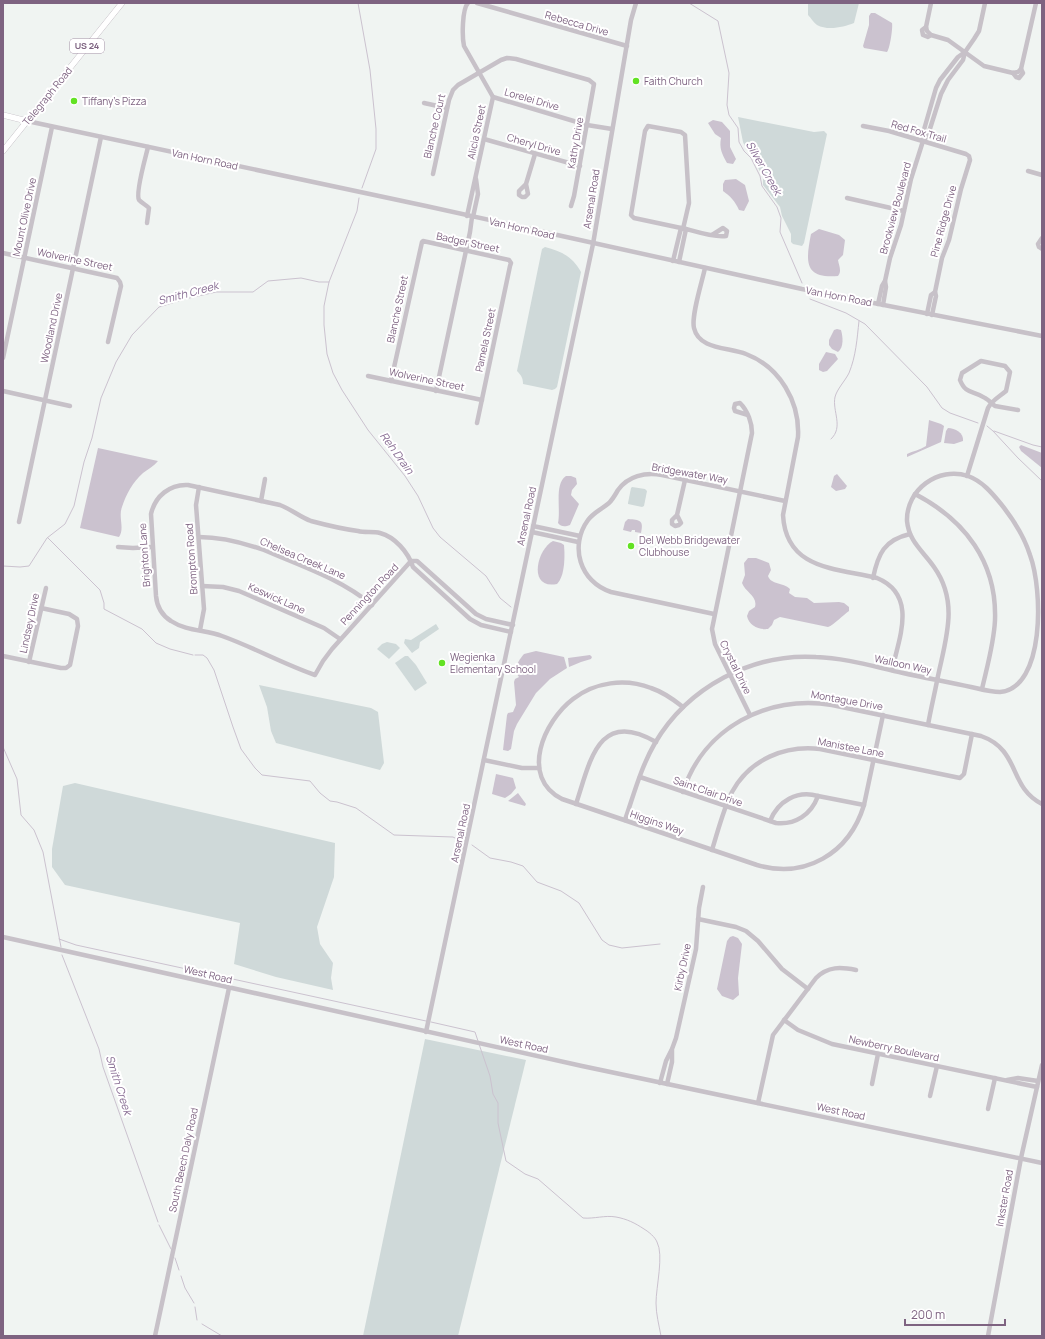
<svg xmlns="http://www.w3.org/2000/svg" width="1045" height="1339" font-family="Manrope,sans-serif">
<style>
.green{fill:#cfd9d9}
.water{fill:#cbc2cf}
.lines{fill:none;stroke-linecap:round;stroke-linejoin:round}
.stream{stroke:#cbc2cf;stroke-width:1}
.major-casing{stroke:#bbb4bc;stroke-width:6}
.minor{stroke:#c7c1c8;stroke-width:4.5}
.major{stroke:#fff;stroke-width:5.5}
.poi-dot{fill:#62e223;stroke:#fff;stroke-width:1.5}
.labels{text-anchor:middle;stroke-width:4;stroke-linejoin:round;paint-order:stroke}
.shield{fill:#fff;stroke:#a592a7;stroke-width:1}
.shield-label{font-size:9px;font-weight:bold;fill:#7e6381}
.street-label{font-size:10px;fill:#7e6381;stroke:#fff}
.poi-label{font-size:10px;fill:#7e6381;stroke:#fff;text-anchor:start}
.water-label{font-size:11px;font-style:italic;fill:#886d93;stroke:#fff}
</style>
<rect width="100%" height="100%" fill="#f0f4f2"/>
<g class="green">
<path d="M808 3H859L854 23C844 27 828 31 817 25 814 23 811 18 808 15Z"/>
<polygon points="738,117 814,132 824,131 827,134 804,243 802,246 793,244 791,242 791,234 782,216 780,207 763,185 763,177 752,156 746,149 743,142"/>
<path d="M545 247C561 251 573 257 581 272L557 387 555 389 552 390 523 384C523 378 521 375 517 371L542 249Z"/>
<polygon points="632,487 645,489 647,491 644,506 642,507 628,504 628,503 631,488"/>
<polygon points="436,624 439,629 420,642 419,648 412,653 404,643 405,639 411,640"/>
<polygon points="387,642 396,644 400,648 389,659 377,649 382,644"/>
<polygon points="405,656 408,656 416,665 427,683 415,691 395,663"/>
<polygon points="259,685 371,708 378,712 384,763 380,770 276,743 271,731 267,707"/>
<polygon points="75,783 335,843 334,877 317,927 320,944 333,963 331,978 333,990 276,977 234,964 240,923 65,885 52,867 52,849 63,786"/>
<polygon points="425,1039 526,1060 458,1336 363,1336"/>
</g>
<g class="water">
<path d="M871 13H875L892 23C893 27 890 49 887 52L864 48 863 46 869 25V16Z"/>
<path d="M713 120 722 122 730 131V147L736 159 733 164 727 163C722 154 719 148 721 138L715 134 708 123Z"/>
<path d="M736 179 745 185 749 201 744 211 739 210C735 201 730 196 723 191V184L725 180Z"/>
<path d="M819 229 839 235 845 240 843 255 838 260C839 266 842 271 838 276 803 279 806 260 811 234Z"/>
<path d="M837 329 841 330C843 337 844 347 838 352L832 349 829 345V340L834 330Z"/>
<polygon points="826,352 835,354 838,359 827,371 823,372 819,370 819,364"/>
<path d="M929 420 941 424 944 426 941 442 907 457V454C913 451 920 450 926 446Z"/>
<path d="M948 428C955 428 964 433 963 441L954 444 944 443 946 431Z"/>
<polygon points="1021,445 1042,453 1042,468 1021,451 1019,447"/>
<path d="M98 448 158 461C154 466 148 469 143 473 133 482 126 494 122 507 118 517 125 528 119 537L80 528Z"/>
<polygon points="837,474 847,486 845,489 836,491 831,487 834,476"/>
<path d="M566 476H571L576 478 577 484 572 490 571 495 579 504 570 525C565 527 561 527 558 523 561 509 554 484 566 476Z"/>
<path d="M628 519C640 520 644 520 641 533L635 532V530H632L631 532 623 530 625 522Z"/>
<path d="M553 541 561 543 564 545C565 556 565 576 557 584 528 590 536 550 553 541Z"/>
<path d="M748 558H756L769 563 771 570 768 576C771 585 783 582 790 589L789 593 795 597 807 598 814 603 839 602 844 603 849 607V611C843 615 834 625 828 627L780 617 774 620 772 625 768 629C759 630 749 626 747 616L749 611 755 607C758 596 745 592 742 583L745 575 744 563Z"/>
<path d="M536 651 564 657 567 668 550 679 536 693 517 724 514 731 511 749 508 751 503 750 507 715 508 713 513 712 516 705 514 682 515 679 519 677C513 669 518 661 524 654Z"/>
<polygon points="590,655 592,657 591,659 581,662 569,667 568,658"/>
<polygon points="496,774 513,778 516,788 511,794 505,798 492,794"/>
<polygon points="518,793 526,804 525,806 508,801"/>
<polygon points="733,936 738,938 742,944 738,978 739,995 733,1000 722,996 717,989 727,941 730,937"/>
</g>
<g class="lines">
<g class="stream">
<polyline points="358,3 370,70 376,129 376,149 362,188"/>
<polyline points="689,3 718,21 729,73 727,105 729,115 738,128 739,142 744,151 751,158 760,176 762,186 777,207 781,218 780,232 802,283"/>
<polyline points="359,198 357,211 329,282 324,306 324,325 327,354 333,373 342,390 368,430 405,476 418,496 433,528 440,537 486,576 500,598 511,607"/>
<polyline points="810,299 846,313 865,324 927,387 942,408 950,413 978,423"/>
<polyline points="987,426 993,431 1018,458 1042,481"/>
<polyline points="994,431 1033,445 1042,447"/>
<path d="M831 439C844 427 832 411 835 397 837 389 845 381 849 373 856 356 857 339 859 321"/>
<polyline points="48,538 100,590 104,603 104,609 142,629 156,643 170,649 193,655"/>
<polyline points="3,566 20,567 29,566 47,538 65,524 74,506 84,462 92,438 101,398 116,362 132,335 159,307 185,299 216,292 253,292 268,281 301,278 319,282 329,282"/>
<polyline points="195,655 203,655 207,658 214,670 233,727 241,749 255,768 262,775 310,781 320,793 330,801 337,802 356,808 394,835 453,837 461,841"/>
<polyline points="3,747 17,779 21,815 34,830 43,852 61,947"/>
<polyline points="472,845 490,858 511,862 523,866 537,882 561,891 579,903 602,940 609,945 622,948 660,944"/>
<polyline points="59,939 76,945 426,1021"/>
<polyline points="62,955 99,1049 103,1067 158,1222"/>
<polyline points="431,1022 475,1032 478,1041"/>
<path d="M479 1044 490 1076 493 1094 498 1103V1123L506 1161 525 1174 538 1179 583 1218C594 1219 605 1215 616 1217 627 1219 635 1223 644 1229 649 1232 655 1237 657 1242 664 1255 656 1287 656 1303 656 1314 659 1325 661 1336"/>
<polyline points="159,1225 171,1249"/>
<polyline points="175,1258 179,1270"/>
<polyline points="181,1276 185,1288 194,1303"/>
<polyline points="195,1307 197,1320"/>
<polyline points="202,1324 222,1336"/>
</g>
<defs>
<g id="major">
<polyline points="3,115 27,121"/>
<polyline points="3,151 122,3"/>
</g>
</defs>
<use href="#major" class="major-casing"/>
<g class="minor">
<polyline points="477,3 627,46"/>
<polyline points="931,3 926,27 927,31 931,35 948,40 984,66 1013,73 1018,72 1021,69 1036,3"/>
<polyline points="926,27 922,30 923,35 928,37 931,35"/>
<polyline points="1013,73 1016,77 1019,78 1023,73 1021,69"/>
<polyline points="493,97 587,125 612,129"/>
<polyline points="424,103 447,108"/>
<polyline points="27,121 426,206 802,289 1042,336"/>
<polyline points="863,126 889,131 966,154 969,156 970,160 961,189 949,240 942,258 935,292 936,296 932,315"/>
<polyline points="484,139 580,166"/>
<polyline points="923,141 923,133 936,88 940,80 958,57 965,52 974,39 979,31 985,3"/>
<polyline points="1028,171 1042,175"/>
<polyline points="433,174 449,100 453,90 458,85 501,60 507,58 516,59 589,80 594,84 574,196 571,206"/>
<polyline points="526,184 528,194 525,197 522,197 519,195 519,191 526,184 535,154"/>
<polyline points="847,198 904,211"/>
<path d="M467 216 493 97 464 46C462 37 462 9 468 3"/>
<polyline points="473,217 478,194 476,179"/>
<path d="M147 223 149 208C146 205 142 203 139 200 135 193 146 156 148 147"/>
<path d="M683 229 689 203 685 135 681 132 648 126 645 131 631 215 634 218 681 228 686 229C697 232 716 238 726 236L727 231 723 228 712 235"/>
<polyline points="1042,238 1038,244 1039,247 1042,249"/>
<polyline points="3,253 117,278 120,282 121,286 108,342"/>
<polyline points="673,261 681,228"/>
<polyline points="679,262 686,229"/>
<path d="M705 268C702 282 691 316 694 328 699 350 729 347 746 354 780 367 800 402 798 437L783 515C786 570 836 568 877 578 918 595 899 638 892 670"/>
<polyline points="878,304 882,286 885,281 890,258 901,225 911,179 923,141 928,135 941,94 948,80 963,60 965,52"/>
<polyline points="883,305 886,287 885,281"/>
<polyline points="927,314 931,295 935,292"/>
<polyline points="3,358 52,127"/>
<polyline points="368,376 482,400"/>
<polyline points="391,381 422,242 423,241 509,260 511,263 510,266 477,423"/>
<polyline points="3,391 70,406"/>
<polyline points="436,391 470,232 472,217"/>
<path d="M748 415 735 411 734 408 735 404 740 403C748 411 752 423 752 433L712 629 715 644 750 715"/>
<path d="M967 476 988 408C992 400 999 397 1006 391L1010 372 1005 366 981 361 962 373 960 380C966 395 973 390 985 398 989 400 991 403 995 406L1018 410"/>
<polyline points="199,487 196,505 204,609 200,630"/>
<path d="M915 494C965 520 997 562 995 620 994 643 987 667 982 689"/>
<polyline points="261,501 265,479"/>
<polyline points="677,515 681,523 679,525 675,526 672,524 672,520 677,515 685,480"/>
<polyline points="19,522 101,137"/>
<polyline points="533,526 580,536"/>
<polyline points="532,532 578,542"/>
<path d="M199 537C220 537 244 543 264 550 301 566 341 579 372 605"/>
<polyline points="118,547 133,548 152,547"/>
<path d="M411 561 332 649 323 661 315 675C283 664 253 647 222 636 206 630 186 631 171 621 163 616 157 607 156 596L151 514C155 496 170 484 188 485L280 505C291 509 300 517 311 521 326 525 343 529 358 531 365 533 373 531 380 533 395 537 408 552 413 567L470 619 481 625 511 632"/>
<polyline points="411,561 417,561 476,614 486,619 513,625"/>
<path d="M873 578C878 554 884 540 910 534"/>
<polyline points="202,586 223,587 239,591 324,628 340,639"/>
<path d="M714 614 611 592C580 582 569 546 588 520 594 512 602 509 609 503 613 499 615 495 618 490 628 476 645 472 662 475L785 501"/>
<polyline points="3,656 61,668 66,668 70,665 78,626 77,619 69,614 41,608"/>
<polyline points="29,662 46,588"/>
<path d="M683 707C673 699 663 692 651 688 625 678 595 682 573 699 544 721 519 777 562 799L757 865C805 879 849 854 864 805L883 715"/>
<polyline points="484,760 522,768 539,768"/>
<path d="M640 777 776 823C795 825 811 815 818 796L864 805"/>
<path d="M683 792C703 728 768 694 832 705L981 736C1021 750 1008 787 1042 804"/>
<path d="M576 804C590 762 598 708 656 742"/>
<path d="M625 820C634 794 641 767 655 743 688 687 752 653 816 657 846 658 875 667 903 673 926 678 948 682 971 687 980 689 990 692 1000 692 1045 688 1043 590 1030 555 1024 536 1013 519 1001 504 992 493 982 481 968 476 938 466 906 490 907 521 909 542 923 551 934 567 959 602 946 638 938 676 935 692 931 708 928 725"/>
<path d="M770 821C778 801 797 790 818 796"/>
<path d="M712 850C718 831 723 810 732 792 750 759 785 745 820 749L960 778 964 774 972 734"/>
<polyline points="698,919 736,927 746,931 758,941 782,969 808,989"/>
<polyline points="3,937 582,1066 1042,1163"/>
<polyline points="784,1020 798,1030 832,1044 1037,1087"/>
<polyline points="426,1032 593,244 631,20 636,3"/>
<polyline points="1007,1080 1018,1078 1038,1081"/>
<polyline points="660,1083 666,1061 672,1049 676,1038 696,949 699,908 703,887"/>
<polyline points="667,1084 672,1062 672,1050"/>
<polyline points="872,1084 878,1054"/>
<polyline points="930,1096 937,1066"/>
<path d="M758 1103 773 1035 816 978C828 966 841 967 856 970"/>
<polyline points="988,1109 995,1078"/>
<polyline points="155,1336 229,988"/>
<polyline points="988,1336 1021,1158 1042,1065"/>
</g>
<use href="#major" class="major"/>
</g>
<g class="poi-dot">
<circle cx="636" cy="81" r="4"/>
<circle cx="74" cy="101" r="4"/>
<circle cx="631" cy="546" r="4"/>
<circle cx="442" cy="663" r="4"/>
</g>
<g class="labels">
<rect class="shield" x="70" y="39" width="34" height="14" rx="3"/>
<g class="shield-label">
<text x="87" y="49">US 24</text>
</g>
<g class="street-label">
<text transform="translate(577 23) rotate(16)" y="4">Rebecca Drive</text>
<text transform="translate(47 96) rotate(-51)" y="4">Telegraph Road</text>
<text transform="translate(532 99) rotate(16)" y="4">Lorelei Drive</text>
<text transform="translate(434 126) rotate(-77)" y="4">Blanche Court</text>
<text transform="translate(919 131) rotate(16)" y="4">Red Fox Trail</text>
<text transform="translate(476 132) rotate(-78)" y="4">Alicia Street</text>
<text transform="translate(575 143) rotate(-80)" y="4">Kathy Drive</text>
<text transform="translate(534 144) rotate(16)" y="4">Cheryl Drive</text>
<text transform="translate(205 159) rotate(12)" y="4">Van Horn Road</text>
<text transform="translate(591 199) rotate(-81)" y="4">Arsenal Road</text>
<text transform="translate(895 208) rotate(-75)" y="4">Brookview Boulevard</text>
<text transform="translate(24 217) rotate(-78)" y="4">Mount Olive Drive</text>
<text transform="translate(943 221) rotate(-75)" y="4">Pine Ridge Drive</text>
<text transform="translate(522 228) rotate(13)" y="4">Van Horn Road</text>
<text transform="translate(468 242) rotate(12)" y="4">Badger Street</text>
<text transform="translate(75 259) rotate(12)" y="4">Wolverine Street</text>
<text transform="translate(839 296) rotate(11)" y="4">Van Horn Road</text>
<text transform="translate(397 309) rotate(-78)" y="4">Blanche Street</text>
<text transform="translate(51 328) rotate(-78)" y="4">Woodland Drive</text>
<text transform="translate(485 340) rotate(-78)" y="4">Pamela Street</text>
<text transform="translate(427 379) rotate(12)" y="4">Wolverine Street</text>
<text transform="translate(690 473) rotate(10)" y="4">Bridgewater Way</text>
<text transform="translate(526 516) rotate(-78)" y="4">Arsenal Road</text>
<text transform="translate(144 555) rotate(-94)" y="4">Brighton Lane</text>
<text transform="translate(303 558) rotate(23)" y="4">Chelsea Creek Lane</text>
<text transform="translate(191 559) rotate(-94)" y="4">Brompton Road</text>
<text transform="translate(369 594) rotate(-47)" y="4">Pennington Road</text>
<text transform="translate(277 598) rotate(24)" y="4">Keswick Lane</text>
<text transform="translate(29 623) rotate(-78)" y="4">Lindsey Drive</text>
<text transform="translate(903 664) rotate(12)" y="4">Walloon Way</text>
<text transform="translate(736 667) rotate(64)" y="4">Crystal Drive</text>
<text transform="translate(847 700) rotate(10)" y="4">Montague Drive</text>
<text transform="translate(851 747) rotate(11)" y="4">Manistee Lane</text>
<text transform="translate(708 791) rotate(19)" y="4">Saint Clair Drive</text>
<text transform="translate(657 822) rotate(19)" y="4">Higgins Way</text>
<text transform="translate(460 833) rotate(-78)" y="4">Arsenal Road</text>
<text transform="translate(682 967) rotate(-78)" y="4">Kirby Drive</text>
<text transform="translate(208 974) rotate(13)" y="4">West Road</text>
<text transform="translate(524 1044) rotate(12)" y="4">West Road</text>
<text transform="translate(894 1048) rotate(12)" y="4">Newberry Boulevard</text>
<text transform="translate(841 1111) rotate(12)" y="4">West Road</text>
<text transform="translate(183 1160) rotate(-78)" y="4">South Beech Daly Road</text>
<text transform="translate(1004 1198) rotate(-80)" y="4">Inkster Road</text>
</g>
<g class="poi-label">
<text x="644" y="85">Faith Church</text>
<text x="82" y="105">Tiffany's Pizza</text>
<text x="639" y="544">Del Webb Bridgewater<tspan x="639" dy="12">Clubhouse</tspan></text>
<text x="450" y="661">Wegienka<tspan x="450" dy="12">Elementary School</tspan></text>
</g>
<g class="water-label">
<text transform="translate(764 168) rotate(60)" y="4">Silver Creek</text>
<text transform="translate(188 293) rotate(-15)" y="4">Smith Creek</text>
<text transform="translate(397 453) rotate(54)" y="4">Reh Drain</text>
<text transform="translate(119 1085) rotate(72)" y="4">Smith Creek</text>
</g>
</g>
<rect width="1045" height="1339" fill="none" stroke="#7e6381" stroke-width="8"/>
<path d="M905 1319v6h100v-6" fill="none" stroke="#7e6381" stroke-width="2"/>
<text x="911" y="1319" font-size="12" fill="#7e6381" stroke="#ffffff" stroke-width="3" paint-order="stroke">200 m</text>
</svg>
